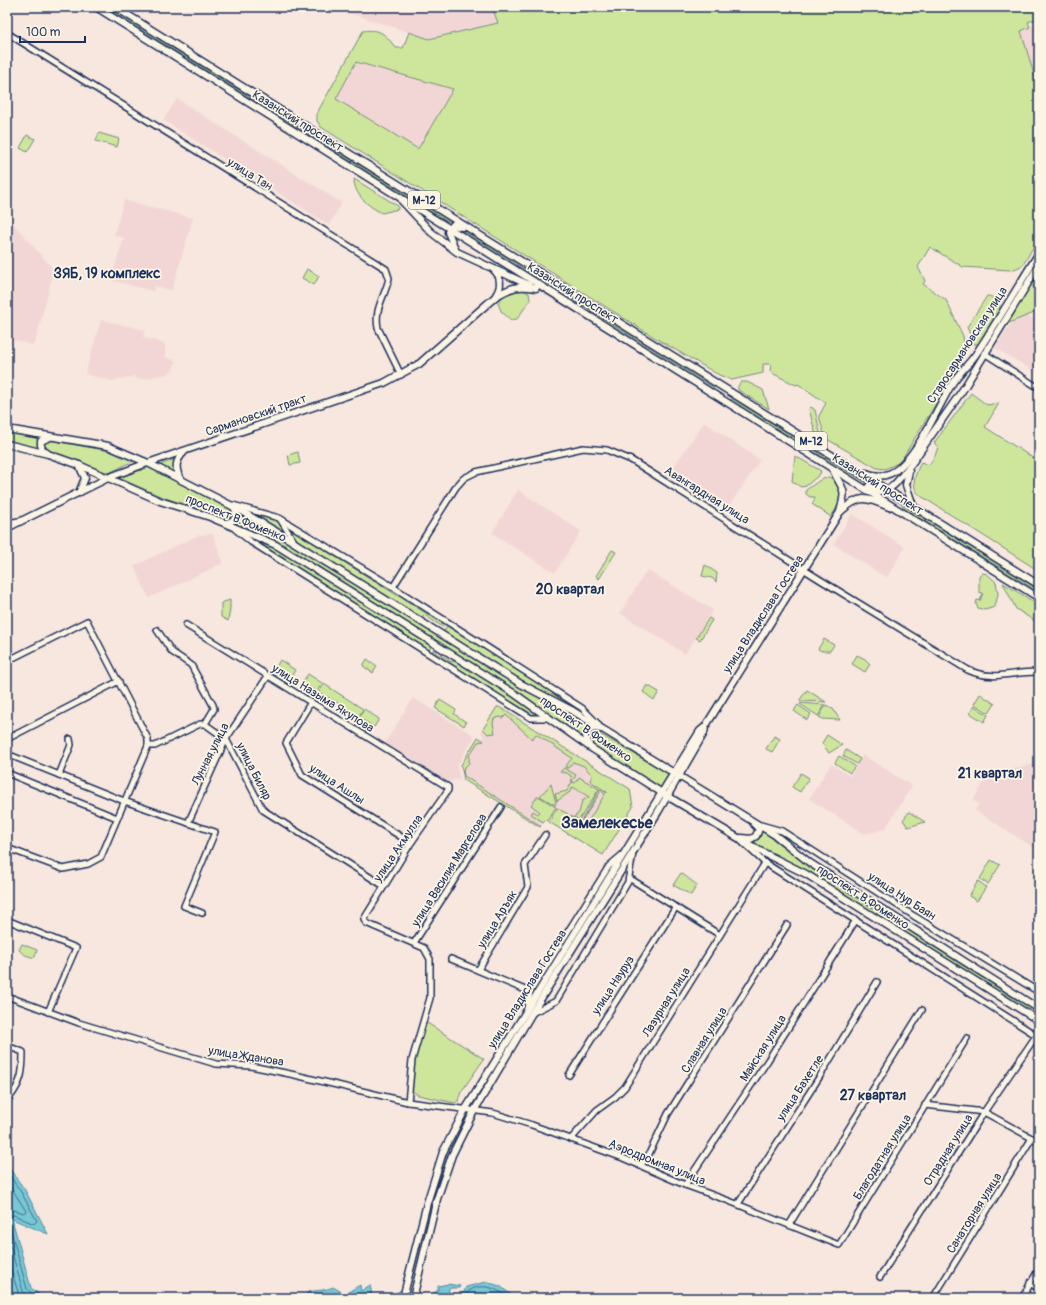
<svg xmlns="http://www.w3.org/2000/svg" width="1046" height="1305" font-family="Pangolin,sans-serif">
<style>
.built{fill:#f2d6d5}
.green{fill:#cee69c;stroke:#748a7d;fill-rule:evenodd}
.water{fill:#78c7d4;stroke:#538aa5}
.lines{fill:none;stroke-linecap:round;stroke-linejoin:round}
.shore{stroke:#406c8d;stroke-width:1}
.minor-casing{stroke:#1b2f5e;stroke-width:8}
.major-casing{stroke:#1b2f5e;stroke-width:9}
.minor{stroke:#fcf5e5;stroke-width:5}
.major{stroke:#fcf5e5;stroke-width:6}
.labels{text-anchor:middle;stroke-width:3.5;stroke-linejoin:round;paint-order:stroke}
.shield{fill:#fcf5e5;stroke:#5e6a86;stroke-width:1}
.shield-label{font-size:11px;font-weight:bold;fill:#1b2f5e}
.street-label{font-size:12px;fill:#1b2f5e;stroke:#fcf5e5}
.quarter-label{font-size:14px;font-weight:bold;fill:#1b2f5e;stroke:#fcf5e5}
.district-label{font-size:16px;font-weight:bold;fill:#1b2f5e;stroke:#fcf5e5}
</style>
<rect width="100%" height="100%" fill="#f7e7de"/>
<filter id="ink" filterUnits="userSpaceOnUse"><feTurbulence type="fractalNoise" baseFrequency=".025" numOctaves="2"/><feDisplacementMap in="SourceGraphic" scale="8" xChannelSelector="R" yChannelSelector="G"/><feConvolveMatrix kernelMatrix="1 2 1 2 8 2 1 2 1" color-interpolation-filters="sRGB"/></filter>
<g filter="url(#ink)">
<g class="built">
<polygon points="332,7 492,7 498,23 429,39"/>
<polygon points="1039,24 1039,91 1038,92 1021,30"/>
<polygon points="356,62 453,89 418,149 336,99"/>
<polygon points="177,99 342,203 329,225 163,120"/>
<polygon points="124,200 193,218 172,290 155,286 153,291 114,281 112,275 124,238 114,235"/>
<polygon points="7,216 54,270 35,342 32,345 7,338"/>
<polygon points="1025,314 1039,323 1039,374 995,348 1014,318"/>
<polygon points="101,320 145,330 143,337 165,344 165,357 176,361 173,370 167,374 143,379 136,379 135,376 112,381 85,374"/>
<polygon points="704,422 760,460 727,509 671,471"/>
<polygon points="518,490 581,531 555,573 492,533"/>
<polygon points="852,514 905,547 887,577 880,574 834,544"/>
<polygon points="211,534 213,535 223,563 149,598 134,566 199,535"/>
<polygon points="647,570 713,610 685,654 620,613"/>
<polygon points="413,698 475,736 457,766 460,779 448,782 385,743"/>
<polygon points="497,707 499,707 630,789 633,807 603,855 545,820 540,827 464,780 461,765 478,737 481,739 484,736 481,732"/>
<polygon points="863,755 912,786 885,829 865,834 809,799 831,764 850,776"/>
<polygon points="1039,763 1039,851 975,810 979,804 973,800 989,775"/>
</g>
<g class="green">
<polygon points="105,7 109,7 449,220 448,222"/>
<path d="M492 7H1039V18L1028 22 1030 27 1021 31 1039 91V237L1023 265 1017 268 1010 270 963 267 930 247 918 267 925 281 923 284 946 300 963 336 965 350 961 363 900 462 885 469 877 468 825 438 819 416 826 403 798 384 796 385 770 372 771 364H763V373L732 380 719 375 657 339 321 127 317 121V113L363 31C382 28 386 36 396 48H403L409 32 429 39 498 23ZM356 62 453 89 418 149 336 99Z"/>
<polygon points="99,133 119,139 117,147 96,141"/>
<polygon points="27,135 35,139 27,152 20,148"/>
<path d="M354 179 398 206V209L382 213C368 206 354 195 354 179Z"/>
<polygon points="460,229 465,229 715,386 714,388"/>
<polygon points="307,269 319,276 314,285 302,278"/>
<polygon points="1031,285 1039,289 1039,305 1034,313 1006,324"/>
<polygon points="520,289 529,293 530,300 517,319 511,320 501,311 498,303 505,294"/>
<path d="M987 296C993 296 1000 301 1000 308L978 344H974L967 327Z"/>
<polygon points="741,382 747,382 763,390 769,409 738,390 738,386"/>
<path d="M971 393 987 405 999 403 985 427 1039 462V571L921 496C909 487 916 473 921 462L929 465 935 456 938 447 934 443Z"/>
<polygon points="732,399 876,487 873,487 730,400"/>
<polygon points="811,407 815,410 821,437 815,432 809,409"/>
<polygon points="7,432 40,439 38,449 7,440"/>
<polygon points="46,441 54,441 115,452 135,460 109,473 49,451 44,446"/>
<polygon points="298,452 300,463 290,465 288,455"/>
<polygon points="795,456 821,471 820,474 806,486 801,487 792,481"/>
<polygon points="176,459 176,476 157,466"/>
<polygon points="149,467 234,510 235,514 230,520 226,519 160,496 119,478"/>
<path d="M829 477C848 489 841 501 831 517L812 504 815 499V497H810L806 494V490L823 478Z"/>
<polygon points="903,505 1039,590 1039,592 902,507"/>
<polygon points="248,512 281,523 445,625 443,627 424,615 422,617 410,611"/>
<polygon points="240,513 282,537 530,693 580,719 591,728 584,739 580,736 519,693 288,547 237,523 240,519"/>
<polygon points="245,535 271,546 421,638 431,647 428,652"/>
<polygon points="612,550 616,552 599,579 596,576"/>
<polygon points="705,565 717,573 716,582 712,578 702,576"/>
<polygon points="982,573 987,574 996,582 998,594 995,607 985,610 978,608 976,604 977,600 980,601 983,593 979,592 979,577"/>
<polygon points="1003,583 1039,605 1039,621 1033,620 1016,609"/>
<polygon points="230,600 230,609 228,621 221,617 221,603"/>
<polygon points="709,618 712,620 700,640 696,638"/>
<polygon points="447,626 580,709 585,714 517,679 451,638 444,631"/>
<polygon points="824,639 834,645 830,651 822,651 818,649"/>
<polygon points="433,650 452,662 453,661 465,665 541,716 530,715 430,653"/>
<polygon points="857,655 865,659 870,664 865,672 852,664"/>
<polygon points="367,659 377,666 373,673 363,666"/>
<polygon points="280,660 295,670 288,682 273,672"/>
<polygon points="308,674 322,683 317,692 302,683"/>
<polygon points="324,684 363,709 359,716 319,692"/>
<polygon points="647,685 659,692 654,700 643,692"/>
<polygon points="807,690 826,702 799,701"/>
<polygon points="980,694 995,704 989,713 974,704"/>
<polygon points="440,700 456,710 454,714 466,722 464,726 435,708"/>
<polygon points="801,703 825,705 818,716 800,704"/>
<polygon points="798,705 811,714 807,720 794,711"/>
<polygon points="826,705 833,709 840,720 823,719 819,717"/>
<polygon points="974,706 988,715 984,722 970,713"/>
<path d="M497 707H499L630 789 633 807 603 855 549 822 557 808 568 814 567 817 569 815 587 826V825L581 821 600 789 607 793V792L590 781 592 775 584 766 573 762 568 768 565 767 572 758 536 734 532 739 506 715 503 718 500 717 494 719 493 723 495 733 488 734 483 729ZM601 791 605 794 587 823 582 821Z"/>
<polygon points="364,709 379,719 374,727 359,718"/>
<polygon points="594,733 598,733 671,775 663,789 591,744 590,738"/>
<polygon points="827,735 842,745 829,753 822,743"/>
<polygon points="774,736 780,739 772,752 766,749"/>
<polygon points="478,737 484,741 478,742 469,756 469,763 463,769 464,776 541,826 540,827 464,780 461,765"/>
<polygon points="846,750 860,759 857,764 843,756"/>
<polygon points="839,756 855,766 850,773 835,763"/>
<polygon points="564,768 576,775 572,782 575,783 579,777 599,789 579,820 574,817 579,813 582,801 589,797 573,787 570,792 557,801 555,794 567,791 572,782 571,776 567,773 560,772"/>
<polygon points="801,773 809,778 800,792 792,787"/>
<polygon points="551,784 556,803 555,805 540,796"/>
<polygon points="538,796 556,807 547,821 545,820 543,822 531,814 533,811 538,814 540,812 531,805"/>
<polygon points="909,812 925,822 908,827 903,820"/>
<polygon points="762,831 808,865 927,940 924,944 804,870 766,852 755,842 760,838"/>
<polygon points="991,860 1000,865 988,884 980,879"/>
<polygon points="681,873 697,885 691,895 673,885"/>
<polygon points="978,881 986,887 977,901 969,896"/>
<polygon points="929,941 1039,1010 1039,1017 926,946"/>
<path d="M22 944 37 950 35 957C31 958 22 954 19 950Z"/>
<polygon points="424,1021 484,1059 461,1092 458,1101 455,1103 418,1095 412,1091 410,1082"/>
</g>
<g class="water">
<polygon points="7,1165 25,1190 48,1234 12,1219 31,1288 44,1298 7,1298"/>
<path d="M486 1282 500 1286 515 1298H388L406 1287 409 1297C422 1298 428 1298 438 1290V1286L448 1284 460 1286 459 1288H451L448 1290 451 1294 458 1295 464 1292 466 1287Z"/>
<path d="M360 1285 361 1291 370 1285 372 1295 377 1298H304L308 1292C316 1290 325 1291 333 1287L345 1294Z"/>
</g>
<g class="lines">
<g class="shore">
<polyline points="7,1172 21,1192 37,1221 34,1224 14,1215 10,1216 8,1220 27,1289 37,1298"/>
<polyline points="7,1181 26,1211 24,1213 14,1210 7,1212"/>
<polyline points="7,1235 23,1291 29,1298"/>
<polyline points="7,1257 20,1298"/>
<path d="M461 1298C465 1296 467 1292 470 1290 485 1282 498 1290 510 1298"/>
</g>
<defs>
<g id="minor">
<path d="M7 33 386 269 389 278C385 297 374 308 378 328L401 375"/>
<polyline points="984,353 1039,388"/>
<polyline points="233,505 279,518 393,587 582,708 598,724"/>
<polyline points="280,519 295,543"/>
<polyline points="7,523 19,521"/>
<polyline points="235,529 251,542 531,718 549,718"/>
<path d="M393 587 456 487 464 478 476 472 583 448 607 450 631 460 819 579 968 670C994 682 1013 671 1039 672"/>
<polyline points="186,625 448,787 448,790 411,843 364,919 366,923 424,948 430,959 430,998 412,1060 408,1102"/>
<polyline points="157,630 172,652 191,665 213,705 214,709 205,724 226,739 263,810 384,886"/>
<polyline points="7,661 87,621 148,739 148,746 101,857 88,864 63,869 7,848"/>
<polyline points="311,702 286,743 302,775 411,843"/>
<polyline points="7,739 119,681"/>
<polyline points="148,746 155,746 200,724 205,724"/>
<polyline points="7,754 124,801 215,832 184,906 202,913"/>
<polyline points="7,773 117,818"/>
<polyline points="59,775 71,745 70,739"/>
<polyline points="188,823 226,739 268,676"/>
<polyline points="761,825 782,831 914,916 1039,992"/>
<polyline points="741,841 765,863 1039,1037"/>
<polyline points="629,878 720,935"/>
<polyline points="7,920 76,948 48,1012"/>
<polyline points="414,943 501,807"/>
<polyline points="451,959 530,992"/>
<polyline points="478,970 528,887 525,865 545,835"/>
<polyline points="7,996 79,1023 216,1064 251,1066 295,1075 408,1102 493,1113 532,1125 623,1158 685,1185 729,1201 839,1245 967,1038"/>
<polyline points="527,1008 530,992 609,866 622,855"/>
<polyline points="532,1013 556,1001 628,882 633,853"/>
<path d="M7 1046 23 1052C23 1071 22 1082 10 1097L7 1096"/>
<polyline points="569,1075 676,907"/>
<polyline points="925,1105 984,1112 1039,1142"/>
<polyline points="571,1139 597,1110 615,1097 625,1087 765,863"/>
<polyline points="640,1166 648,1156 668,1114 787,925"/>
<polyline points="685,1185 768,1060 856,920"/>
<polyline points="738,1204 820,1076 877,982"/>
<polyline points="789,1225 922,1010"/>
<polyline points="880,1277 984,1112 1036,1036"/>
<polyline points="1030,1283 1039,1289"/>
<polyline points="933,1298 1032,1138"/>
<polyline points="1022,1298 1039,1269"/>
</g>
<g id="major">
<polyline points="96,7 1039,598"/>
<polyline points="115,7 1039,585"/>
<polyline points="402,201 431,232 457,252 529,285"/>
<polyline points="455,249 448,232 453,225 462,227"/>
<path d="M494 270C501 276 502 287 496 295"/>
<polyline points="7,429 108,446 148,463 234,507 287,538 521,684 573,711 775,835 810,863 1039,1009"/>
<polyline points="7,444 48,454 79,465 160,501 210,517 276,545 515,694 591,748 667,796 762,852 806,874 1039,1021"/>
<path d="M47 453C42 450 40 447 41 441L50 437"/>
<polyline points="79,465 85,478 79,493"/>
<path d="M833 470C843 492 847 486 840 512"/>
<polyline points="909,471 906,485 913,506"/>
<path d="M866 473C878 478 890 476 900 467 922 447 937 408 953 382 960 372 969 364 976 354 998 321 1018 286 1039 253"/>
<path d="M180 479C175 468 175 461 184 452"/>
<polyline points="869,486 879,491 889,489 896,483 912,463 964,388 1039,265"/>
<polyline points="226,523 230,522 236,518 236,512 234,507"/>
<path d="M7 528 110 477 142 465 384 383 419 364 495 297C510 287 519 285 536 288"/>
<polyline points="589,745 586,736 589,730 595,728 601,729"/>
<polyline points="741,838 751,839 756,836 759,829 754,824"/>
<path d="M403 1298 427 1203 443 1152 465 1110 700 731 705 727 840 512C860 494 866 497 889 507"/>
<polyline points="413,1298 437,1199 452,1155 474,1111 532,1013 658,812 704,733 705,727"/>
</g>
</defs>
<use href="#minor" class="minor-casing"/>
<use href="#major" class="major-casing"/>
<use href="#minor" class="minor"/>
<use href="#major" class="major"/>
</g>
</g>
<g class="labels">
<g class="shield">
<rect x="408" y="191" width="32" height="18" rx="3"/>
<rect x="795" y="432" width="32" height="18" rx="3"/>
</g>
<g class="shield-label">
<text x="424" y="204">М-12</text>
<text x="811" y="445">М-12</text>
</g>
<g class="street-label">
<text transform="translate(298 121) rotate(32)" y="4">Казанский проспект</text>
<text transform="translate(250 174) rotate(32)" y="4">улица Тан</text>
<text transform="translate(573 293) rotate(32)" y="4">Казанский проспект</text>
<text transform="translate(967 345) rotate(-57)" y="4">Старосармановская улица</text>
<text transform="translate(256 415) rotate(-19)" y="4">Сармановский тракт</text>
<text transform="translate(878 484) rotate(32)" y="4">Казанский проспект</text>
<text transform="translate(707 495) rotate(32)" y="4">Авангардная улица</text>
<text transform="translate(236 518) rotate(22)" y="4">проспект В.Фоменко</text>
<text transform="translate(763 614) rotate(-57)" y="4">улица Владислава Гостева</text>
<text transform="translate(323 698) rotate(32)" y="4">улица Назыма Якупова</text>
<text transform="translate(586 729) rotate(34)" y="4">проспект В.Фоменко</text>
<text transform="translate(210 754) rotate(-63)" y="4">Лунная улица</text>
<text transform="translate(254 771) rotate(63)" y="4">улица Биляр</text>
<text transform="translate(337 784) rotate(33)" y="4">улица Ашлы</text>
<text transform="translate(398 848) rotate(-56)" y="4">улица Акмулла</text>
<text transform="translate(449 870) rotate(-58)" y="4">улица Василия Маргелова</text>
<text transform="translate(902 896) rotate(33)" y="4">улица Нур Баян</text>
<text transform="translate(863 897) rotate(33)" y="4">проспект В.Фоменко</text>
<text transform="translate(497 919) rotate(-59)" y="4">улица Аръяк</text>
<text transform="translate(613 985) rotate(-57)" y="4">улица Науруз</text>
<text transform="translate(527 989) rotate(-58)" y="4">улица Владислава Гостева</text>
<text transform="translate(666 1002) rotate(-58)" y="4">Лазурная улица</text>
<text transform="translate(704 1040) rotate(-58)" y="4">Славная улица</text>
<text transform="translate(763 1048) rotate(-58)" y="4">Майская улица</text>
<text transform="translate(246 1056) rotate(9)" y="4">улица Жданова</text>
<text transform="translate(800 1088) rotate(-57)" y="4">улица Бахетле</text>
<text transform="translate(948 1150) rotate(-58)" y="4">Отрадная улица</text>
<text transform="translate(882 1157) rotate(-58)" y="4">Благодатная улица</text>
<text transform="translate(657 1162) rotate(22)" y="4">Аэродромная улица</text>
<text transform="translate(974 1213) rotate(-58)" y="4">Санаторная улица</text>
</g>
<g class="quarter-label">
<text x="107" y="278">ЗЯБ, 19 комплекс</text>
<text x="570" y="594">20 квартал</text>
<text x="990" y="778">21 квартал</text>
<text x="873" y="1100">27 квартал</text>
</g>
<g class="district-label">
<text x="607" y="828">Замелекесье</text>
</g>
</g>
<rect width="1046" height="1305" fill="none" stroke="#fcf5e5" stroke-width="24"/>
<rect x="12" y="12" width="1022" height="1281" fill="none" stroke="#1b2f5e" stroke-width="1.5" filter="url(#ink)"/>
<path d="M20 36v6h65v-6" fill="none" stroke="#1b2f5e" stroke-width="2"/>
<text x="26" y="36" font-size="12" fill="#1b2f5e" stroke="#fcf5e5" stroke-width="3" paint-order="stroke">100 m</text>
</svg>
